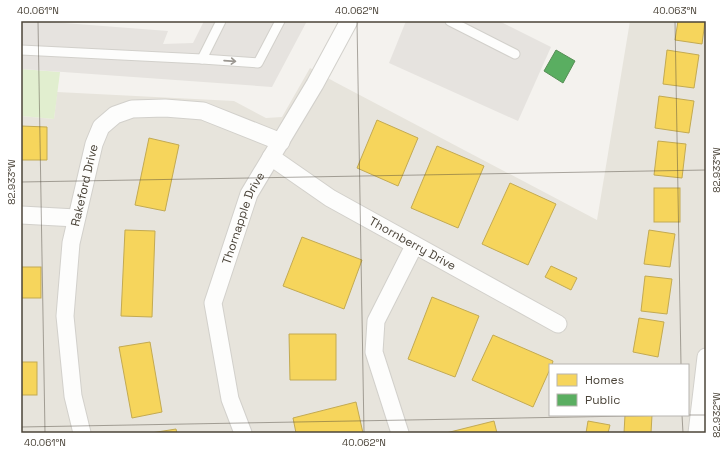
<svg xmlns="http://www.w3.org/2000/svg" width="727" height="454" font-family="'Space Grotesk',sans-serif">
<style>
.residential{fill:#e7e4dc;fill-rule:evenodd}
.green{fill:#e1eecf}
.parking{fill:#e6e3df}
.homes{fill:#f6d55c;stroke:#c3aa52}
.public{fill:#5aae61;stroke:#568e55}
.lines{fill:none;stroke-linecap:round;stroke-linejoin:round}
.service-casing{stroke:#d2d0cb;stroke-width:11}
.minor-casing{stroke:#d2d0cb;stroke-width:19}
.service{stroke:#fdfdfc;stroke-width:9}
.minor{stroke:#fdfdfc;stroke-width:17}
.oneway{stroke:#9b9791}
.ticks{fill:none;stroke:#4b4439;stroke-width:1;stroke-opacity:0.45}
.labels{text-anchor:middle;stroke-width:4;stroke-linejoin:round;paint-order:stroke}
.street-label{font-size:12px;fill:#4b4439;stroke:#fff}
.neatline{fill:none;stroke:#4b4439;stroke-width:1.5}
.ticks-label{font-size:10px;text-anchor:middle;fill:#4b4439}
</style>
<rect width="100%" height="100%" fill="#f4f2ee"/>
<path class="residential" d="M630 21H706V433H21V116L54 119 57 92 234 101 266 118 282 117 310 68 335 82 597 220ZM550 365H688V415H550Z"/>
<polygon class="green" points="21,69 60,72 54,119 21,116"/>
<g class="parking">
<polygon points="22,21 38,21 168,31 163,44 193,43 204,21 307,21 272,87 21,69"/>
<polygon points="406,21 499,21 551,47 518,121 389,63"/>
</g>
<g class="homes">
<polygon points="678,21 705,21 702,44 675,40"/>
<polygon points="667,50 699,55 694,88 663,84"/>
<polygon points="659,96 694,101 689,133 655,128"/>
<polygon points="377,120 418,138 398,186 357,168"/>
<polygon points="21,126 47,127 47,160 21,160"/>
<polygon points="149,138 179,145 165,211 135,205"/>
<polygon points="658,141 686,144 682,178 654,175"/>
<polygon points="437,146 484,166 458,228 411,208"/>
<polygon points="510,183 556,204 528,265 482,244"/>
<rect x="654" y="188" width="26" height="34"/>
<polygon points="125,230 155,231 152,317 121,316"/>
<polygon points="649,230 675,234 670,267 644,264"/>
<polygon points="302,237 362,260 344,309 283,286"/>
<polygon points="551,266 577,278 571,290 545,277"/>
<rect x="21" y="267" width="20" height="31"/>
<polygon points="645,276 672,279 667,314 641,311"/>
<polygon points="432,297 479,316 455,377 408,359"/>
<polygon points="639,318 664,322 658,357 633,352"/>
<polygon points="289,334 336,334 336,380 290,380"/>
<polygon points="493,335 553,361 552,365 550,365 550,369 533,407 472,380"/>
<polygon points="150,342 162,412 132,418 119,347"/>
<rect x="21" y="362" width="16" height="33"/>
<polygon points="356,402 363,433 296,433 293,418"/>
<polygon points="625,415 652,415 651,433 624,433"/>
<polygon points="494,421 497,433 446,433"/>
<polygon points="588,421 610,425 608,433 586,433"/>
<polygon points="176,429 177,433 151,433"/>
</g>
<polygon class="public" points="556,50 575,61 563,83 544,71"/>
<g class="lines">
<defs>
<g id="service">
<polyline points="450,21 515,54"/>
<polyline points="21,50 202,59 258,63 280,21"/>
<polyline points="202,59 221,21"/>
</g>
<g id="minor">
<path id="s1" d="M271 157 330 198 558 324"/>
<polyline points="21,215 76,218"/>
<path id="s2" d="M82 433 73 396 65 316 71 243 94 144 101 127 115 115 132 109 165 108 203 111 281 142"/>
<path id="s3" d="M243 433 230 399 213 303 249 194 315 84 349 21"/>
<polyline points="400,433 374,352 376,321 414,246"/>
<polyline points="697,433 706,357"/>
</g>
</defs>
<use href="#service" class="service-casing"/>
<use href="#minor" class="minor-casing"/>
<use href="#service" class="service"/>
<use href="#minor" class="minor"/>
</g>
<defs><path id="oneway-shaft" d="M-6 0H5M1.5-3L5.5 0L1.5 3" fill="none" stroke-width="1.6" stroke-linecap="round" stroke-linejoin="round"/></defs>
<use class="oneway" href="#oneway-shaft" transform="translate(230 61) rotate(4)"/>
<path class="ticks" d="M38 21 45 433M357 21 364 433M675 21 681 365M21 182 706 170M682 415 683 433M688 415H706M21 427 684 415"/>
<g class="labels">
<g class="street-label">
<text dy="4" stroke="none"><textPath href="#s2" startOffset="251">Rakeford Drive</textPath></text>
<text dy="4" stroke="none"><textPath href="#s3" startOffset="224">Thornapple Drive</textPath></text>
<text dy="4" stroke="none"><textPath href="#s1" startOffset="166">Thornberry Drive</textPath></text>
</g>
</g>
<rect width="727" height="454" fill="none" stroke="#ffffff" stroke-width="44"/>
<rect x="549" y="364" width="140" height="52" fill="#ffffff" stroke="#b7b4b0"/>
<rect x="557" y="374" width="20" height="12" fill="#f6d55c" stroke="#b7b4b0"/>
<text x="585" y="384" font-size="12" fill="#4b4439">Homes</text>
<rect x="557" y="394" width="20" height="12" fill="#5aae61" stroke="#b7b4b0"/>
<text x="585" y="404" font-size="12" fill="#4b4439">Public</text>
<rect x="22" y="22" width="683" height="410" class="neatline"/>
<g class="ticks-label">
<text x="38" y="14">40.061°N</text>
<text x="357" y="14">40.062°N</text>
<text x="675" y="14">40.063°N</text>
<text transform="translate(716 170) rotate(-90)" y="4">82.933°W</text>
<text transform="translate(11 182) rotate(-90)" y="4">82.933°W</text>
<text transform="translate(716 415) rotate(-90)" y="4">82.932°W</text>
<text x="45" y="446">40.061°N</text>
<text x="364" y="446">40.062°N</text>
</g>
</svg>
